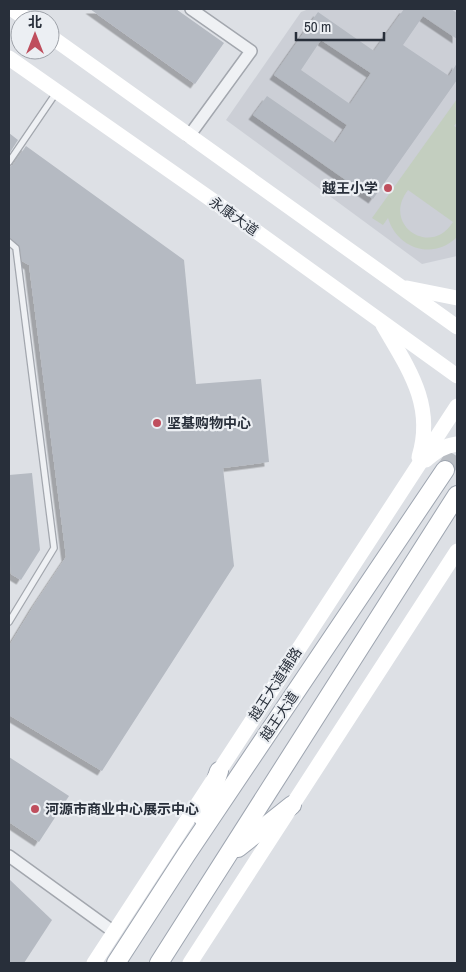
<svg xmlns="http://www.w3.org/2000/svg" width="466" height="972" font-family="'Archivo Narrow','Noto Sans SC',sans-serif">
<style>
.built{fill:#cccfd6}
.green{fill:#c3cebf;fill-rule:evenodd}
.building{fill:#b5bac2;fill-rule:evenodd;filter:url(#shadow)}
.lines{fill:none;stroke-linecap:round;stroke-linejoin:round}
.primary-tunnel{stroke:#b9bdc3;stroke-width:18;stroke-dasharray:18 9;stroke-linecap:butt}
.lane-casing{stroke:#a3a7ae;stroke-width:8}
.street-casing{stroke:#a3a7ae;stroke-width:14}
.primary-casing{stroke:#9ea5b0;stroke-width:20}
.lane{stroke:#eff1f4;stroke-width:5.5}
.street{stroke:#eff1f4;stroke-width:11}
.secondary{stroke:#fff;stroke-width:15}
.primary{stroke:#fff;stroke-width:18}
.poi-dot{fill:#bf4e5d;stroke:#eceff3;stroke-width:2}
.labels{text-anchor:middle;stroke-width:4.5;stroke-linejoin:round;paint-order:stroke}
.poi-label{font-size:14px;font-weight:bold;fill:#282f3a;stroke:#eceff3;text-anchor:start}
.street-label{font-size:14px;fill:#282f3a;stroke:#eceff3}
</style>
<defs>
<filter id="shadow"><feDropShadow dx="-4.5" dy="4.5" stdDeviation="0" flood-color="#0004"/></filter>
</defs>
<rect width="100%" height="100%" fill="#dde0e5"/>
<polygon class="built" points="309,9 457,9 457,256 422,264 226,120 301,12"/>
<path class="green" d="M457 99V122L454 126 457 128V237C434 260 398 250 388 218L383 225 372 218ZM408 190 453 222C431 258 381 225 408 190Z"/>
<g class="building">
<polygon points="90,9 176,9 224,43 195,84"/>
<path d="M404 9H451L457 13V39L423 16 403 45 449 76 457 63V80L373 199 253 115 267 96 335 143 347 125 274 75 318 12 374 51ZM321 40 371 73 350 104 301 70Z"/>
<polygon points="9,133 18,140 9,154"/>
<polygon points="26,146 184,260 196,384 261,379 269,462 223,468 234,566 102,771 9,715 9,646 34,605 66,557 29,265 22,261 19,245 9,237 9,167 13,165"/>
<polygon points="32,473 40,550 21,580 11,574 9,555 9,475"/>
<polygon points="9,757 69,796 39,842 9,822"/>
<polygon points="9,879 52,920 24,963 9,963"/>
</g>
<g class="lines">
<polyline class="primary-tunnel" points="445,470 457,451"/>
<defs>
<g id="lane">
<polyline points="9,162 56,93"/>
<polyline points="9,242 16,248 54,548 9,622"/>
</g>
<g id="street">
<polyline points="189,136 251,51 191,9"/>
<polyline points="9,856 114,932"/>
</g>
<g id="primary">
<polyline points="203,818 219,771"/>
<polyline points="238,848 292,805"/>
<polyline points="116,963 186,855 445,470"/>
<polyline points="159,963 457,495"/>
</g>
</defs>
<use href="#lane" class="lane-casing"/>
<use href="#street" class="street-casing"/>
<use href="#primary" class="primary-casing"/>
<use href="#lane" class="lane"/>
<use href="#street" class="street"/>
<g class="secondary">
<polyline points="12,9 28,20"/>
<polyline points="50,36 457,327"/>
<polyline points="9,58 239,219 457,376"/>
<polyline points="407,288 457,298"/>
<path d="M383 325C408 368 435 405 419 457"/>
<path d="M426 460C436 451 444 446 457 444"/>
<polyline points="94,963 457,406"/>
<polyline points="190,963 457,551"/>
</g>
<use href="#primary" class="primary"/>
</g>
<g class="poi-dot">
<circle cx="388" cy="188" r="5"/>
<circle cx="157" cy="423" r="5"/>
<circle cx="35" cy="809" r="5"/>
</g>
<g class="labels">
<g class="poi-label">
<text x="378" y="193" text-anchor="end">越王小学</text>
<text x="167" y="428">坚基购物中心</text>
<text x="45" y="814">河源市商业中心展示中心</text>
</g>
<g class="street-label">
<text transform="translate(234 216) rotate(35)" y="5">永康大道</text>
<text transform="translate(275 684) rotate(-57)" y="5">越王大道辅路</text>
<text transform="translate(279 716) rotate(-56)" y="5">越王大道</text>
</g>
</g>
<rect width="466" height="972" fill="none" stroke="#282f3a" stroke-width="20"/>
<g transform="translate(35 35)"><circle r="24" fill="#eceff3" stroke="#9ea2a9"/>
<path d="M0-4L9 19L0 12L-9 19Z" fill="#bf4e5d"/>
<text y="-8" font-size="14" font-weight="bold" text-anchor="middle" fill="#282f3a">北</text>
</g>
<path d="M296 32v8h88v-8" fill="none" stroke="#282f3a" stroke-width="2.5"/>
<text x="304" y="32" font-size="15" fill="#282f3a" stroke="#eceff3" stroke-width="4" paint-order="stroke">50 m</text>
</svg>
